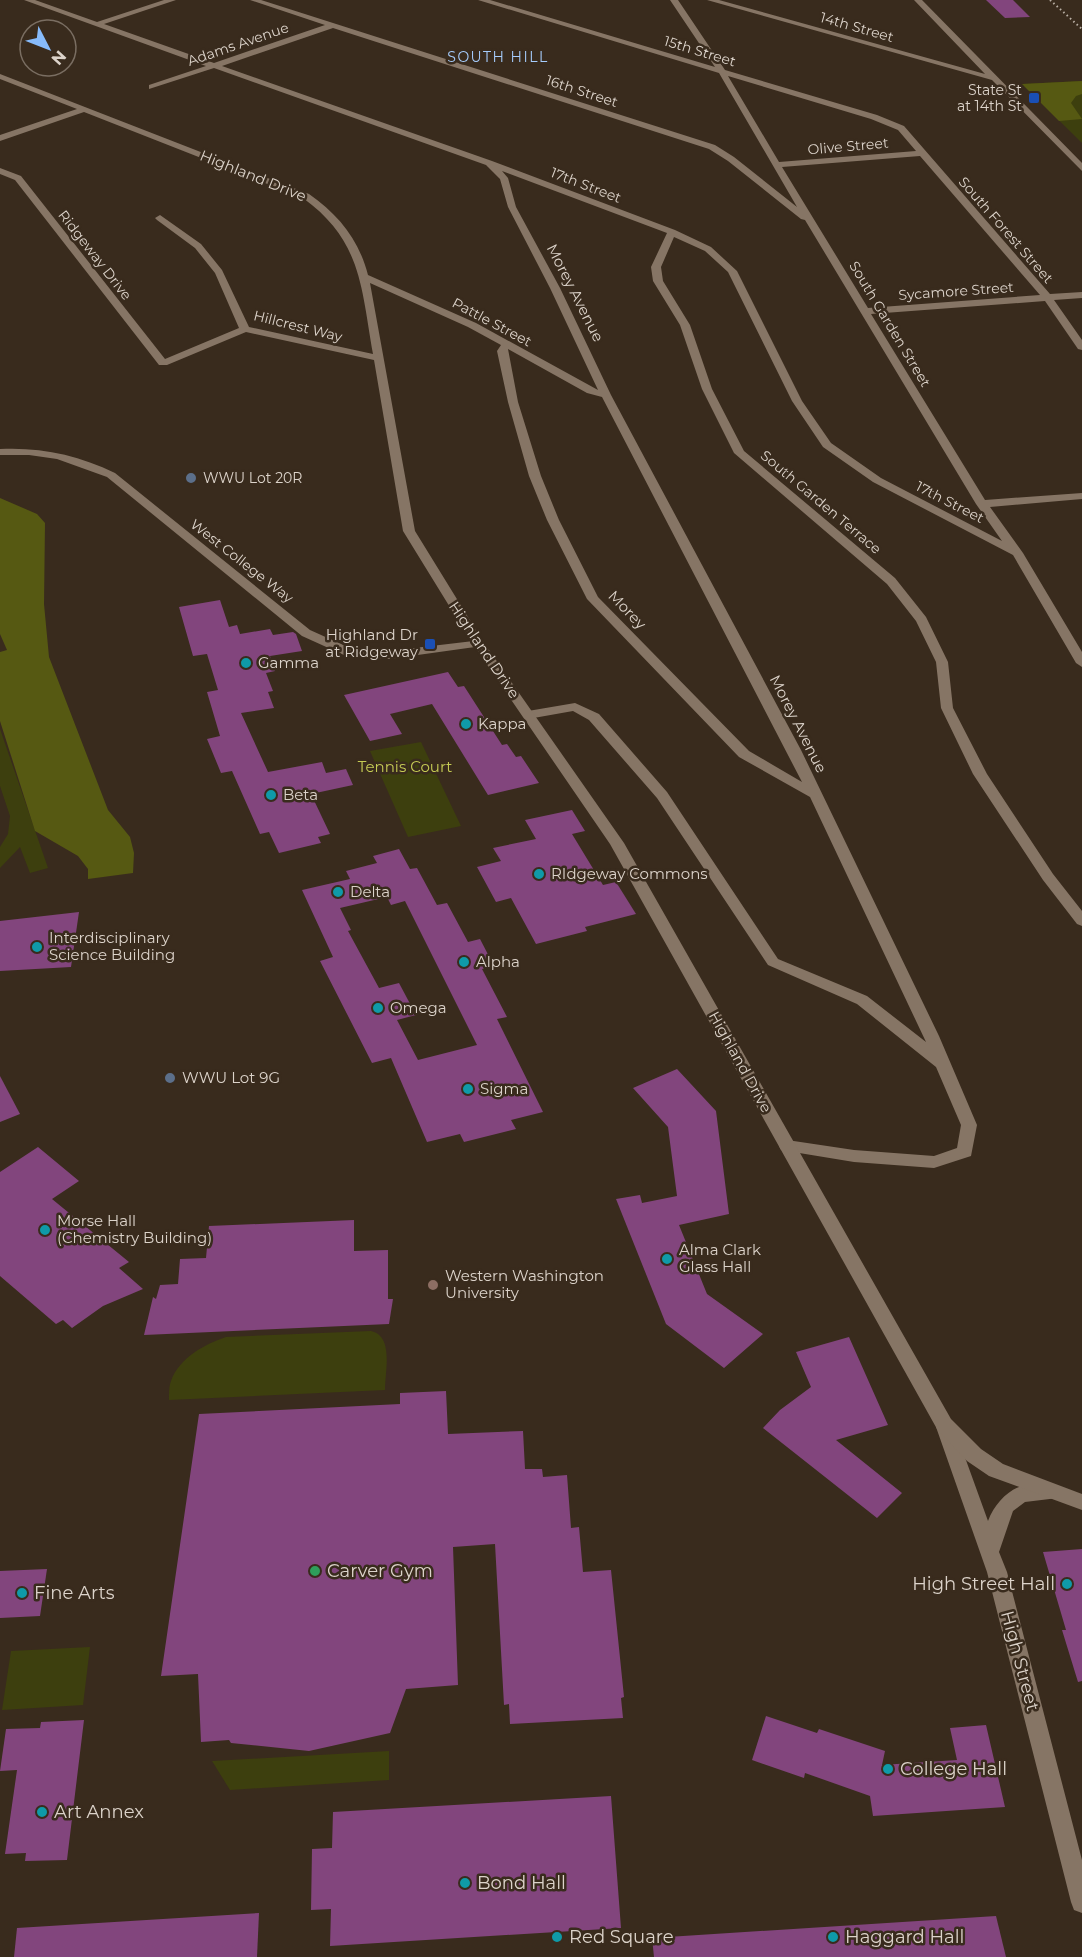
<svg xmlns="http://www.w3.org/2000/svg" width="1082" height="1957" font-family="Montserrat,sans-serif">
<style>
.green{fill:#3d3f0e}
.forest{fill:#565912}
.building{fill:#82457d;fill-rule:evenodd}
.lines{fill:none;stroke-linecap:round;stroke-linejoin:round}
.street{fill:#867565;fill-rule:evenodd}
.secondary{fill:#867565;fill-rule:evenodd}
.rail{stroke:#b9afa4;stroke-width:2;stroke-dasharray:1.5 3;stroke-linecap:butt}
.transit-dot{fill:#1a4fb4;stroke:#392b1d;stroke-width:2}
.service-dot{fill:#5c6f8a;stroke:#392b1d;stroke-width:2}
.culture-dot{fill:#0f9aa8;stroke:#392b1d;stroke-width:2}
.education-dot{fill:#8d6e63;stroke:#392b1d;stroke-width:2}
.leisure-dot{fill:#2e9e5b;stroke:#392b1d;stroke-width:2}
.labels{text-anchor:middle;stroke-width:5;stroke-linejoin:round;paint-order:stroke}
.far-street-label{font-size:14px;fill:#dcd3ca;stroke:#392b1d}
.far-neighbourhood-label{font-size:14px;letter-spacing:1.5px;fill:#a6cdfd;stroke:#392b1d}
.far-poi-label{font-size:14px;fill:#dcd3ca;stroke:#392b1d;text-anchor:end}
.street-label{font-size:15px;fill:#dcd3ca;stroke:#392b1d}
.poi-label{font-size:15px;fill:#dcd3ca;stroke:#392b1d;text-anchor:start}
.park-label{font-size:15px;fill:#c6cc54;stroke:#392b1d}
.near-poi-label{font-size:18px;fill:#dcd3ca;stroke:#392b1d;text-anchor:start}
.near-street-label{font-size:18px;fill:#dcd3ca;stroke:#392b1d}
</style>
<rect width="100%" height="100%" fill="#392b1d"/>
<g class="green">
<polygon points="1082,81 1082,143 1022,84"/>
<polygon points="0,729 48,868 30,873 20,847 0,868 0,847 8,834 10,816 0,786"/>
<polygon points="421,742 461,826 408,837 370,751"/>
<path d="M371 1331C394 1336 385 1371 385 1390L169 1400C169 1394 169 1386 171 1381 179 1358 205 1344 226 1337Z"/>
<polygon points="90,1647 83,1705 2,1710 11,1651"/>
<polygon points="389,1751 389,1780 230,1790 212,1761"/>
</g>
<g class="forest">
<polygon points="1082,81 1082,94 1076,96 1071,103 1082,119 1059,121 1022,84"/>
<polygon points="0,498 37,514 45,523 44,604 49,657 108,810 130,837 134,853 133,873 88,879 88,869 78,856 35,831 0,721 0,652 7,650 0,634"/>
</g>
<g class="building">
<polygon points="986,0 1013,0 1030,17 1005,18"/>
<polygon points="220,600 229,627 237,625 240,634 270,629 273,635 293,632 296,634 302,651 270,656 275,671 266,673 273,691 268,692 274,708 241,713 268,772 322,762 326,773 346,769 353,785 311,794 330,834 318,837 321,843 279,853 269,832 260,834 232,771 221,773 207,739 220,736 207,692 218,690 207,654 193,656 179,607"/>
<polygon points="448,672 458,687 464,686 502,745 507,744 516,757 521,756 539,783 488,795 432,704 390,714 402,734 370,741 344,695"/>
<polygon points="572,810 585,831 572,834 603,885 616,882 636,914 585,927 587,931 536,944 511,898 496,902 477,867 501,861 493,848 536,839 525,820"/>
<path d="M399 849 410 869 417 868 437 905 447 903 468 942 480 939 494 966 482 969 507 1017 497 1019 543 1112 511 1120 516 1129 464 1142 460 1134 427 1142 391 1058 372 1063 320 961 333 957 302 890 350 879 346 871 377 863 373 856ZM387 897 391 905 405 901 477 1045 418 1060 397 1020 416 1015 399 983 379 988 348 931 351 930 340 908Z"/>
<polygon points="79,912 71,967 0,971 0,921"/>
<polygon points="677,1069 716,1111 729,1214 679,1225 707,1294 763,1334 724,1368 666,1324 616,1199 640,1195 642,1203 677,1196 668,1127 633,1088"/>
<polygon points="0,1076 20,1114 0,1122"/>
<polygon points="38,1147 79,1181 52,1199 129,1262 119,1268 143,1289 103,1306 72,1328 63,1320 56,1324 0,1276 0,1172"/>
<polygon points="354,1220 354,1251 388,1250 388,1299 393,1299 389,1324 144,1335 153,1297 156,1299 160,1285 178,1284 180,1259 206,1258 209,1226"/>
<polygon points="849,1337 888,1425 836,1440 902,1493 877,1518 763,1428 780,1410 811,1387 796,1352"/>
<polygon points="446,1391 448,1434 523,1431 525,1469 542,1469 543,1477 567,1475 571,1528 579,1527 583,1572 611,1570 624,1697 621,1698 623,1718 510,1724 509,1704 504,1705 495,1544 453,1547 458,1685 406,1689 390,1733 309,1751 231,1743 229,1740 201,1742 198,1674 161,1676 199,1414 400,1404 400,1393"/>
<polygon points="1082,1549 1082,1681 1078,1682 1062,1630 1066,1630 1043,1552"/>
<polygon points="47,1569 40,1616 0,1618 0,1571"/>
<polygon points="766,1716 817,1733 819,1729 885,1751 882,1765 957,1760 950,1728 986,1725 1005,1807 873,1816 870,1796 805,1773 804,1778 752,1760"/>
<polygon points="84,1720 67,1860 25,1861 26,1853 5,1854 17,1770 0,1771 6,1729 40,1728 41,1722"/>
<polygon points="611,1796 621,1928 330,1946 331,1909 311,1910 312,1849 332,1848 333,1812"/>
<polygon points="259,1913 257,1957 14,1957 17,1928"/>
<polygon points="996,1916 1006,1957 654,1957 652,1938"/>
</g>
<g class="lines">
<g class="street">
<path d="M24 0H35L97 22 164 0H176L104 24 214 63 325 25 250 0H261L715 145 734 157 797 207 719 73 478 0H490L715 67 670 0H678L725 70 877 115 904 126 1050 294 1082 292V298L1054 300 1082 340V350L1078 349 1045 301 871 314 985 500 1082 493V499L990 507 1023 553 1082 652V667L1076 663 1013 555 873 482 823 447 792 401 728 272 705 251 674 237 661 267 663 281 690 325 712 389 744 451 895 578 926 617 948 662 953 708 987 774 1053 874 1082 911V926L1077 924 1043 880 973 774 941 708 936 662 916 621 887 584 734 453 702 389 680 325 653 281 651 267 667 233 502 171 508 178 516 207 560 288 611 395 801 750 939 1036 977 1125 971 1156 934 1168 854 1162 781 1150 779 1146 781 1142 787 1140 854 1150 934 1156 957 1148 961 1125 936 1067 857 1004 768 965 657 798 589 720 573 711 528 719 522 715 528 711 575 703 599 714 667 792 778 959 867 996 926 1042 810 797 739 757 587 599 547 520 529 476 508 402 497 351 501 345 468 327 370 283 415 531 484 643 478 647 472 643 403 531 374 360 246 332 167 365H159L15 180 0 174V168L21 176 165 359 239 328 215 273 195 248 157 220 155 218 160 215 201 244 222 270 249 327 373 354C361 287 362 241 303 198L84 112 0 141V135L77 109 0 79V74L309 194C339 215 359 240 368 275L476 323 598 390 550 288 508 207 500 179 486 165 214 68 149 89V85L206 66ZM333 28 709 149 728 161 801 219 805 220 976 504 1002 541 881 478 831 443 802 401 737 271 711 247 675 230 492 161 222 66ZM728 76 871 119 898 130 916 151 779 162ZM920 156 1040 295 868 308 782 167ZM508 349 587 393 602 397 802 782 749 751 598 597 559 520 541 476 518 402Z"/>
<path d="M945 1419 952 1422 954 1427 988 1521C999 1492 1027 1475 1058 1486L1061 1492 1058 1498 1025 1502 1013 1511 999 1552 1007 1572 1082 1860V1913L1074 1910 1071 1902 987 1572 936 1427 938 1422Z"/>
</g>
<g class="secondary">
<polygon points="707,0 719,0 985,74 914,0 922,0 1082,163 1082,171 992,80"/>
<path d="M0 449C41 447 78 455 115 473L310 630 350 648 389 651 482 640 624 843 951 1419 981 1449 1003 1464 1082 1494V1510L989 1476 967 1461 937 1429 610 844 475 647 389 659 344 655 302 636 107 477 57 459 29 455H0Z"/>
</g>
<polyline class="rail" points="1050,0 1082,29"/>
</g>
<g class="transit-dot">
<rect x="1028" y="92" width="12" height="12" rx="3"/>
<rect x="424" y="638" width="12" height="12" rx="3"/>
</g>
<g class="service-dot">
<circle cx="191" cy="478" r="6"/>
<circle cx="170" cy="1078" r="6"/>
</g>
<g class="culture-dot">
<circle cx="246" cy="663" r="6"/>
<circle cx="466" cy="724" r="6"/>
<circle cx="271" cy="795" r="6"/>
<circle cx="539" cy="874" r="6"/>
<circle cx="338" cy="892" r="6"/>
<circle cx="37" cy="947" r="6"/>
<circle cx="464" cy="962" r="6"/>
<circle cx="378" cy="1008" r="6"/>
<circle cx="468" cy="1089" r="6"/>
<circle cx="45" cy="1230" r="6"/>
<circle cx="667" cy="1259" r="6"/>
<circle cx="1067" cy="1584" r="6"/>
<circle cx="22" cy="1593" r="6"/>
<circle cx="888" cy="1769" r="6"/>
<circle cx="42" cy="1812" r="6"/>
<circle cx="465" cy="1883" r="6"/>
<circle cx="557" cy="1937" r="6"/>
<circle cx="833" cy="1937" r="6"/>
</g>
<circle class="education-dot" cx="433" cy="1285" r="6"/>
<circle class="leisure-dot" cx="315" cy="1571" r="6"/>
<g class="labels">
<g class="far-street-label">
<text transform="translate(857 27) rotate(16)" y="5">14th Street</text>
<text transform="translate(238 44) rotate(-19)" y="5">Adams Avenue</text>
<text transform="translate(700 51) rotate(17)" y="5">15th Street</text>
<text transform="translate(582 91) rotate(18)" y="5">16th Street</text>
<text transform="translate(848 146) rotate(-5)" y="5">Olive Street</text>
<text transform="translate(586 185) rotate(21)" y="5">17th Street</text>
<text transform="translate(1006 230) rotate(49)" y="5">South Forest Street</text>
<text transform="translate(95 255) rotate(52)" y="5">Ridgeway Drive</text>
<text transform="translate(956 291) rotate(-4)" y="5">Sycamore Street</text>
<text transform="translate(492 322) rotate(28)" y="5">Pattle Street</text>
<text transform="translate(890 324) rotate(59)" y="5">South Garden Street</text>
<text transform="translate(298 326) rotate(14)" y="5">Hillcrest Way</text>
<text transform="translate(821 502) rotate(40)" y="5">South Garden Terrace</text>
<text transform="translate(950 502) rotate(27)" y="5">17th Street</text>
<text transform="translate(242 561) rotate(38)" y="5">West College Way</text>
</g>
<g class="far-neighbourhood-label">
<text x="498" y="62">SOUTH HILL</text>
</g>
<g class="far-poi-label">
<text x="1022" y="95">State St<tspan x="1022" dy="16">at 14th St</tspan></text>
<text x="203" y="483" text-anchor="start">WWU Lot 20R</text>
</g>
<g class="street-label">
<text transform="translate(253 176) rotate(22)" y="5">Highland Drive</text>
<text transform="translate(575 293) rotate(63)" y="5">Morey Avenue</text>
<text transform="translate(627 610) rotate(46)" y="5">Morey</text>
<text transform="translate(484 650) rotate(56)" y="5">Highland Drive</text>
<text transform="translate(798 724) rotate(63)" y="5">Morey Avenue</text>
<text transform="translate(740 1062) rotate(61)" y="5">Highland Drive</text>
</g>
<g class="poi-label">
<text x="418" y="640" text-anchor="end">Highland Dr<tspan x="418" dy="17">at Ridgeway</tspan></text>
<text x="258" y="668">Gamma</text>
<text x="478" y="729">Kappa</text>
<text x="283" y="800">Beta</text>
<text x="551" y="879">RIdgeway Commons</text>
<text x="350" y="897">Delta</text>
<text x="49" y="943">Interdisciplinary<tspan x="49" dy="17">Science Building</tspan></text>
<text x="476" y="967">Alpha</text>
<text x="390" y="1013">Omega</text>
<text x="182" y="1083">WWU Lot 9G</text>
<text x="480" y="1094">Sigma</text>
<text x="57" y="1226">Morse Hall<tspan x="57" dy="17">(Chemistry Building)</tspan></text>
<text x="679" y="1255">Alma Clark<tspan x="679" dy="17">Glass Hall</tspan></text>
<text x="445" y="1281">Western Washington<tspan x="445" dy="17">University</tspan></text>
</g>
<g class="park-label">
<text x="405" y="772">Tennis Court</text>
</g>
<g class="near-poi-label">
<text x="327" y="1577">Carver Gym</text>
<text x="1055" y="1590" text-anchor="end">High Street Hall</text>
<text x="34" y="1599">Fine Arts</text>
<text x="900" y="1775">College Hall</text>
<text x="54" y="1818">Art Annex</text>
<text x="477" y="1889">Bond Hall</text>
<text x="569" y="1943">Red Square</text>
<text x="845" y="1943">Haggard Hall</text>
</g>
<g class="near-street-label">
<text transform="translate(1020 1661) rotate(75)" y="6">High Street</text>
</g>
</g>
<g transform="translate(48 48) rotate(132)"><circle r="28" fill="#392b1d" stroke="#7a6e62" stroke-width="1.5"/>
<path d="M0-4.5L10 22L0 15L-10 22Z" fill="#87bbfb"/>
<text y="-9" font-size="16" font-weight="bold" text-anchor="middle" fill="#dcd3ca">N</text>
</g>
</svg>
